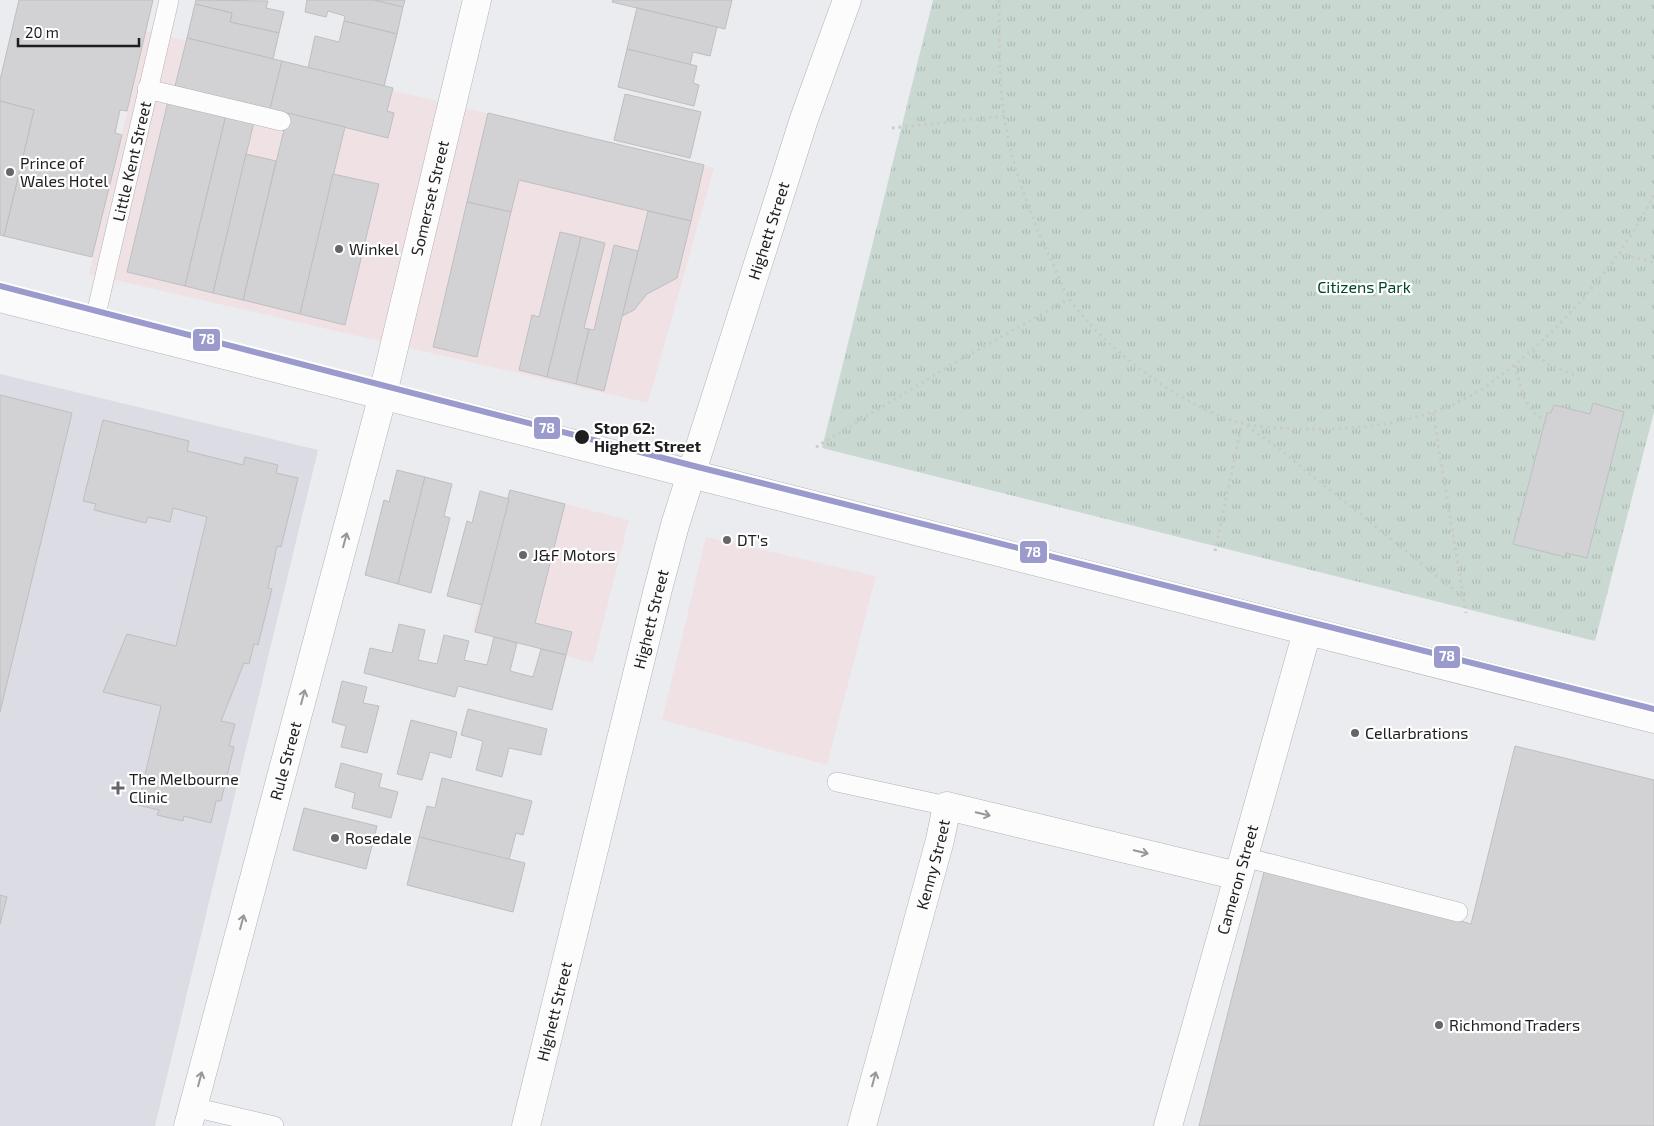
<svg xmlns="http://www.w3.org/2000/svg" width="1654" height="1126" font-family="'Exo 2',sans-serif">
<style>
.commercial{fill:#f0e2e4}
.built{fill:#dbdce4}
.park{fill:url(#park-tufts)}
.building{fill:#d2d2d4;stroke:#bebec0}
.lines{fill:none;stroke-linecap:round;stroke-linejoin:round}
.lane-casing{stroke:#b2b2b4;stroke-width:20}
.street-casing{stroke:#b2b2b4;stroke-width:29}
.secondary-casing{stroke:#b2b2b4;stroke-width:29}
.path{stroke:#cacacb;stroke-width:3;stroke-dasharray:2.5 4;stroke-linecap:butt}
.lane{stroke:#fcfcfd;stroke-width:19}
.street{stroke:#fcfcfd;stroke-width:28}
.secondary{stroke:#fcfcfd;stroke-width:28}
.tram-1-casing{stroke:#fff;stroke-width:10}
.tram-1{stroke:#9a9acd;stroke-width:6}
.oneway{stroke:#98989a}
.poi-dot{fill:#666668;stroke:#fff;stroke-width:2}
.stop-dot{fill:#1e1e20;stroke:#fff;stroke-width:2}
.labels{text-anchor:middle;stroke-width:4.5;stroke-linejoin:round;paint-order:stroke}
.street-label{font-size:16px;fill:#1e1e20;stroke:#fff}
.poi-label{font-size:16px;fill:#1e1e20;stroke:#fff;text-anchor:start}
.park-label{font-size:16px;fill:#01472b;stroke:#fff}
.stop-label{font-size:16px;font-weight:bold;fill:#1e1e20;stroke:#fff;text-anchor:start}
.line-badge{stroke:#fff;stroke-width:2}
.badge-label{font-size:14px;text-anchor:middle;font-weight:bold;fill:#fff}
</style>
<defs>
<pattern id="park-tufts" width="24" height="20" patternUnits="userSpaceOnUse" patternTransform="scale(1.25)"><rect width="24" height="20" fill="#c9d9d1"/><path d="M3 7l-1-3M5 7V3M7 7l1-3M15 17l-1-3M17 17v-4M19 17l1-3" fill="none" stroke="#acbab3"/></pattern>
</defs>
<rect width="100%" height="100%" fill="#ebecef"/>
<g class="commercial">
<polygon points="146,31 714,168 648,403 89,274"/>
<polygon points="508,490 629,520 593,663 472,632"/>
<polygon points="706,537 876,576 827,765 662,720"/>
</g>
<polygon class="built" points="0,374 318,450 155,1126 0,1126"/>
<polygon class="park" points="933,0 1654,0 1654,412 1595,641 822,448"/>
<g class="building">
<polygon points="19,0 153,0 127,111 120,110 115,133 122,135 92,257 4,236 34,110 0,101 0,80"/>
<polygon points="196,0 268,1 266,8 284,12 279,33 230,22 232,13 195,4"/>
<polygon points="307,0 374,0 403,7 397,34 344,21 345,16 328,11 326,17 305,12"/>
<polygon points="374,0 405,0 403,7"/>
<polygon points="613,0 732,0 725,29 612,2"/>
<polygon points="195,4 232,13 230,22 279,33 273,59 187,38"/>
<polygon points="637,8 717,27 710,56 693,52 690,65 627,49"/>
<polygon points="344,21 397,34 384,86 308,68 315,36 339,42"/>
<polygon points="187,38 282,61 270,109 175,86"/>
<polygon points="627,49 697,66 693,83 699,85 694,106 618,87"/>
<polygon points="282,61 393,88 387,111 394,113 388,138 270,109"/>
<polygon points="625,94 701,112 690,158 614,140"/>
<polygon points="0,101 34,110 4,236 0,235"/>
<polygon points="168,101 226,115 185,286 127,272"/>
<polygon points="288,113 345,127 300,314 243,300"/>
<polygon points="488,113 704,165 691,221 519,180 511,212 467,202"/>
<polygon points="226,115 254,122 213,293 185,286"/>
<polygon points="246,154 276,161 243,300 213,293"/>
<polygon points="333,174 379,184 345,325 300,314"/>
<polygon points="467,202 511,212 477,357 433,347"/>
<polygon points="648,211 691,221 677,278 647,294 634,310 622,316"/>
<polygon points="560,232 581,237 547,377 519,370 532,315 539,317"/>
<polygon points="581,237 605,243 584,328 589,329 576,384 547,377"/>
<polygon points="614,245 638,251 604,391 576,384 589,329 594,330"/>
<polygon points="0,395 72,413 0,712"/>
<polygon points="1593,403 1624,412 1587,558 1566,553 1565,557 1513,544 1547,413 1551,413 1554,405 1590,414"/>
<polygon points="103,420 189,441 187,451 243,465 245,457 278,465 276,473 298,478 281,547 277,546 268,588 272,589 258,645 254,644 249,664 244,663 221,721 235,724 229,746 234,747 221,801 216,801 211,823 184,816 183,821 157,815 159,810 138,805 161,706 103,692 127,634 176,646 207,517 173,508 170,522 148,517 146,523 94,510 96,504 83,501"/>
<polygon points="397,470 425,477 398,584 365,575 384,500 389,502"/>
<polygon points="425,477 452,484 444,516 450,518 431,593 398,584"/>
<polygon points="510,490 565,504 535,623 572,632 566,655 475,632"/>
<polygon points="480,491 509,499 482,605 447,596 467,521 472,523"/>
<polygon points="399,624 425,630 418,660 437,664 444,635 469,641 464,660 487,665 494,637 517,643 510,671 533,677 541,649 566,655 552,710 458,686 455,697 364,673 370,648 392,653"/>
<polygon points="342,681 367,687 363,703 379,706 367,753 341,747 346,726 332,722"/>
<polygon points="468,709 547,729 541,755 509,748 502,777 476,770 483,741 461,735"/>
<polygon points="411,720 457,732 451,758 430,752 422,780 397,774"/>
<polygon points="1515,746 1654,780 1654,1126 1199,1126 1266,864 1471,924"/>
<polygon points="341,763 382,774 379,787 398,792 391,818 352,808 355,793 335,787"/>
<polygon points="442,778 532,801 523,835 516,833 509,860 419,837 427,806 435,808"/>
<polygon points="304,808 377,826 366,869 293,850"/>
<polygon points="419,837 525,863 513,912 407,885"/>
<polygon points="0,895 7,897 0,924"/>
</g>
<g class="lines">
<defs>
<g id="lane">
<polyline points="147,89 281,121"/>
<path id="s1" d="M94 323 169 0"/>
<polyline points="837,782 947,806"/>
<polyline points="1244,857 1458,912"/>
<polyline points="193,1107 274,1126"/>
</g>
<g id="street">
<path id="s2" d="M188 1126 380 406 477 0"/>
<path id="s3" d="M862 1126 940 840 947 806 1238 876"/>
<path id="s4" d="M1168 1126 1307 632"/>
</g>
<g id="secondary">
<polyline points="0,298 1654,719"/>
<path id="s5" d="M526 1126 658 589 675 525 804 119 847 0"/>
</g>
</defs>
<use href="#lane" class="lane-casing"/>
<use href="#street" class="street-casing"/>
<use href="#secondary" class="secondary-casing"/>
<g class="path">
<path d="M999 0C999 38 999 76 1004 114 1010 161 1030 215 1050 258 1057 271 1062 288 1070 300 1106 350 1182 407 1241 423 1260 428 1283 428 1303 429 1365 430 1424 423 1479 391 1486 387 1493 381 1500 376 1560 332 1620 262 1654 195"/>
<polyline points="892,128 1004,116"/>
<polyline points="1619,253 1654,263"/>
<polyline points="1533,351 1547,364 1577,376"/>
<path d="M1515 365C1522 389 1523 412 1549 422"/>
<polyline points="1433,413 1466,613"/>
<polyline points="816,447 956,362 1069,299"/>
<polyline points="1215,551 1242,423 1273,444 1463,597"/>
</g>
<use href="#lane" class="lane"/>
<use href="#street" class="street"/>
<use href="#secondary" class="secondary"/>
<defs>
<polyline id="tram-1" points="0,286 694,466 1654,709"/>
</defs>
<use href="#tram-1" class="tram-1-casing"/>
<use href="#tram-1" class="tram-1"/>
</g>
<defs><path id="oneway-shaft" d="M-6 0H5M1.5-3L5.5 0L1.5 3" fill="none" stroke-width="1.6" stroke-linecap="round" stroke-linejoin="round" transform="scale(1.25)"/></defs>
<g class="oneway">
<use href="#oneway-shaft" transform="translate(345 540) rotate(-75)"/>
<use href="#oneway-shaft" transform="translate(303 697) rotate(-75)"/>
<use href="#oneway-shaft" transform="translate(983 814) rotate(13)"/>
<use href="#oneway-shaft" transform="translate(1141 852) rotate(14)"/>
<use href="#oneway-shaft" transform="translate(242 922) rotate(-75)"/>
<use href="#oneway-shaft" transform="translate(200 1079) rotate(-75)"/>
<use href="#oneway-shaft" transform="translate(874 1079) rotate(-75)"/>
</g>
<g class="poi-dot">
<circle cx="10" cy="172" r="5"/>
<circle cx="339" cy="249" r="5"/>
<circle cx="727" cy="540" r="5"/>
<circle cx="523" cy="555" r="5"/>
<circle cx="1355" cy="733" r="5"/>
<path d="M115.5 780.5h5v5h5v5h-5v5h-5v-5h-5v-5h5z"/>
<circle cx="335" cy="838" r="5"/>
<circle cx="1439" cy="1025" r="5"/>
</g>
<circle class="stop-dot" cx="582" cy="437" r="8"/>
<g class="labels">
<g class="street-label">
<text dy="6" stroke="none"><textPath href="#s1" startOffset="166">Little Kent Street</textPath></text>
<text dy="6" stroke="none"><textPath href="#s2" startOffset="959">Somerset Street</textPath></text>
<text dy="6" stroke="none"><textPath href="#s5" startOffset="928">Highett Street</textPath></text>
<text dy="6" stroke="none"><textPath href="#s5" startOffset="522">Highett Street</textPath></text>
<text dy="6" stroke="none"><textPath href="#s2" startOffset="378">Rule Street</textPath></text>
<text dy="6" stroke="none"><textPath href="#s3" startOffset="271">Kenny Street</textPath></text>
<text dy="6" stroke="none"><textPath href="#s4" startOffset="256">Cameron Street</textPath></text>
<text dy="6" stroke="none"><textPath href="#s5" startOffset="118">Highett Street</textPath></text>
</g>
<g class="poi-label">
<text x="20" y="169">Prince of<tspan x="20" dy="18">Wales Hotel</tspan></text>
<text x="349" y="255">Winkel</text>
<text x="737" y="546">DT's</text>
<text x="533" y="561">J&amp;F Motors</text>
<text x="1365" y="739">Cellarbrations</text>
<text x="129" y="785">The Melbourne<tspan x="129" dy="18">Clinic</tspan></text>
<text x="345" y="844">Rosedale</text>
<text x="1449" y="1031">Richmond Traders</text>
</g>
<g class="park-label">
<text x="1364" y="293">Citizens Park</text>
</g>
<g class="stop-label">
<text x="594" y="434">Stop 62:<tspan x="594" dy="18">Highett Street</tspan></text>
</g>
</g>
<g class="line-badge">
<rect x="192" y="328" width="29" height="24" rx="5" fill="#9a9acd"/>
<rect x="533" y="416" width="28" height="24" rx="5" fill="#9a9acd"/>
<rect x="1019" y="540" width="29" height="24" rx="5" fill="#9a9acd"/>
<rect x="1433" y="645" width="28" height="24" rx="5" fill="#9a9acd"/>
</g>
<g class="badge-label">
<text x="207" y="344">78</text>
<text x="547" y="433">78</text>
<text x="1033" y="557">78</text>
<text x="1447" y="661">78</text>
</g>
<path d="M18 38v8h121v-8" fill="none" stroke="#1e1e20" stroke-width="2.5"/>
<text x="25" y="38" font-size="15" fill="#1e1e20" stroke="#ffffff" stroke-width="4" paint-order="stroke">20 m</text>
</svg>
